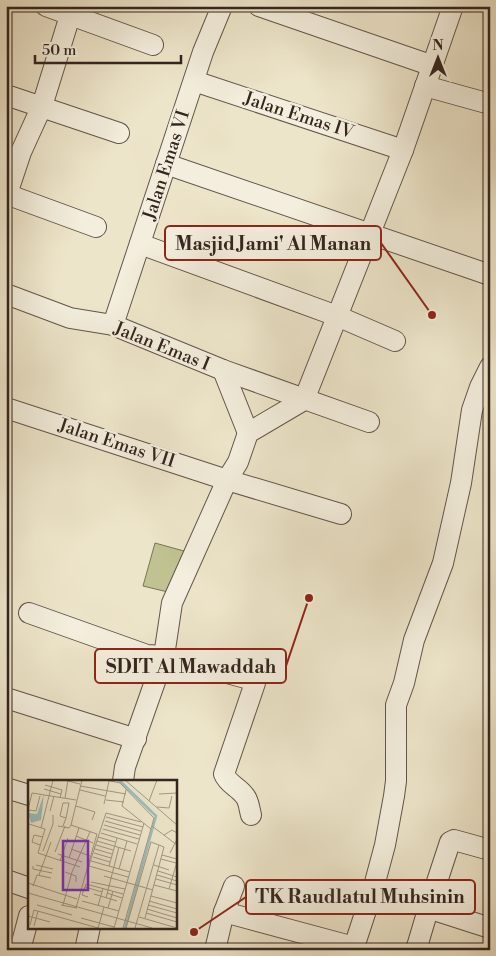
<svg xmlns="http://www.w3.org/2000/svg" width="496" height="956" font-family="'Libre Bodoni',serif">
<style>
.pitch{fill:#c0c291;stroke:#7a7458}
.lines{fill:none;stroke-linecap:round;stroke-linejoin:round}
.minor-casing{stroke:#62554a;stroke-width:22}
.minor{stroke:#f3eedd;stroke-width:20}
.labels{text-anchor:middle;stroke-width:5;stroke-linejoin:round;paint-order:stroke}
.street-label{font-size:18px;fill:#34251f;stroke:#f3eedd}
.inset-river{fill:none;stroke:#9abebc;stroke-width:2.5}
.inset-road{fill:none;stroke:#a39886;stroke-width:1}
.view{fill:#7b2cbf;fill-opacity:0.15;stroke:#7b2cbf;stroke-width:2.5}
.inset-edge{fill:none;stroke:#34251f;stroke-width:2.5}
.leader{fill:none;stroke:#8f2418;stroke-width:2}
.callout-dot{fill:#8f2418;stroke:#f3eedd;stroke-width:2}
.callout{fill:#f3eedd;stroke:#8f2418;stroke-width:2}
.callout-label{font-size:19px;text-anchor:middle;font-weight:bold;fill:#34251f}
</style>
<rect width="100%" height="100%" fill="#ede5ca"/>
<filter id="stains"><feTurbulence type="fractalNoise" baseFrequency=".004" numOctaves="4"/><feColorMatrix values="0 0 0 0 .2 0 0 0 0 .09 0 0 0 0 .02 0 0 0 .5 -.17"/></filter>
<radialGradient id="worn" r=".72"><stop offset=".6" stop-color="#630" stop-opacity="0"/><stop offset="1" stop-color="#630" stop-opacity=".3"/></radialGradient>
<polygon class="pitch" points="155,543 184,551 172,593 143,586"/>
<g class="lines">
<defs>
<g id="minor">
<polyline points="46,6 153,45"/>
<polyline points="259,6 433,66"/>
<polyline points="194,81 403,150"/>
<polyline points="425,86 490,104"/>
<polyline points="6,95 119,133"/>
<polyline points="166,164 490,275"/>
<polyline points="6,194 96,227"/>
<polyline points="6,197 21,152 42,106 73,6"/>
<polyline points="140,244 337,316 395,341"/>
<polyline points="6,294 70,318 113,325 223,370 369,422"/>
<polyline points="113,325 203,52 222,6"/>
<polyline points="223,370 248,433"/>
<polyline points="6,408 227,480 341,514"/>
<path d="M29 613 147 655 164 656 253 680 255 683 224 774C228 784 238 787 244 795 249 800 249 808 251 815"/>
<polyline points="6,698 136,739"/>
<polyline points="123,781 125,767 164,656 172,603 227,480 238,462 248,433 304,400 403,150 453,6"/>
<polyline points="6,788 29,795"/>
<polyline points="6,880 29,888"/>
<polyline points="430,903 433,905 434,910 490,928"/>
<polyline points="224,912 354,947"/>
<polyline points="20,950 29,916"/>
<polyline points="85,950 90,927"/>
<polyline points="215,950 224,912 234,886"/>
<polyline points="353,950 374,886 385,845 394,796 396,781 396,705 404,683 414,640 443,563 461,483 472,410 480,387 490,367"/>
<polyline points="416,950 430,903 450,842 454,840 490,850"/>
</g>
</defs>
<use href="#minor" class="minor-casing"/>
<use href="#minor" class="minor"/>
</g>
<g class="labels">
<g class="street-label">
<text transform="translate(299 115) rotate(18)" y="6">Jalan Emas IV</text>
<text transform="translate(166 165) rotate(-72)" y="6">Jalan Emas VI</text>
<text transform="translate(162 346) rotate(22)" y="6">Jalan Emas I</text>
<text transform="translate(117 443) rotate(18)" y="6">Jalan Emas VII</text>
</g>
</g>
<g transform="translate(28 780)">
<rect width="149" height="149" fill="#ede5ca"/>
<path d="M16 14 13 40 3 43 0 33 9 34Z" fill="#9abebc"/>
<path class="inset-river" d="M91 0 128 36 97 148"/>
<path class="inset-road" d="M36 0 52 4M78 0 92 3 126 38 95 148M97 0 149 45M17 5 34 10 32 18M52 6 98 14M16 9 33 14M52 10 77 16M98 10 94 26 123 49M131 14 149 13M37 18 40 0M78 20 96 22M121 21 129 0M76 24 81 1M48 26 67 32 64 40M129 27 141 28 144 16M0 30 4 13 48 20M0 30 8 31 12 16M22 31 26 16M78 37 115 47M77 41 113 51M1 44 17 49 10 73 52 87M43 45 69 54 48 128M76 45 112 55M30 46 41 48 43 45 54 0M35 46 38 38 41 23H35L32 36 38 38M124 46 149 65M13 48 25 0M75 49 111 59M73 53 109 64M136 55 144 50 149 53M48 56 65 63M70 57 87 62M69 61 103 71M12 65 4 62 6 55 15 57M68 65 85 70M43 69 62 76M67 69 84 74M15 71 25 44V35M27 72 37 46M66 73 83 78M142 73 149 59M30 74 54 82M134 75 149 79M65 77 82 82M41 78 51 48M133 79 148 83M32 81 40 58M63 81 102 92M8 85 25 89M126 85 141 90M5 86V89L24 93M81 86 89 58M91 89 99 61M130 91 149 97M37 92 48 96V102M11 95 23 62M129 95 149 101M76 96 125 110M100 97 61 86 62 82 78 33 113 42M128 99 149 105M63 102 97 109M0 103 49 119M126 105 149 111M5 106 9 95 23 98M57 107 74 112M141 109 149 82M0 113 124 148M79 113 94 118M66 114 89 121M123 116 149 123M60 117 54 115 58 104 95 114M78 118 91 67M54 121 91 131M121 121 149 129M9 125 44 135M33 125 49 128M35 125 44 92 62 52M120 125 149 133M70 126 75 108M80 128 85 111M119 129 149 138M118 133 149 142M0 136 22 142M111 137 149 148M53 138 86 147M2 145 6 130 70 148M6 146 10 131M70 148 76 127M86 148 116 43M98 148 123 62 136 67 117 138M107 148 131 65"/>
<path class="view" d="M35 61H60V110H35Z"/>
<rect width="149" height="149" class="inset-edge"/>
</g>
<path class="leader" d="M432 315L381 243M309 598L286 666M194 932L246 897"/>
<g class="callout-dot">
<circle cx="432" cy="315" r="5"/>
<circle cx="309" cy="598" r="5"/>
<circle cx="194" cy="932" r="5"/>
</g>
<g class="callout">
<rect x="165" y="226" width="216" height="34" rx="5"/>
<rect x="95" y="649" width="191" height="34" rx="5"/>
<rect x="246" y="880" width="229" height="34" rx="5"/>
</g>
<g class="callout-label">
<text x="273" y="250">Masjid Jami' Al Manan</text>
<text x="191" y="673">SDIT Al Mawaddah</text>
<text x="360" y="903">TK Raudlatul Muhsinin</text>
</g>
<rect width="496" height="956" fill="none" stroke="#ede5ca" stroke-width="25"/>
<rect x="8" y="8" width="481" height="941" fill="none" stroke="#34251f" stroke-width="2.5"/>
<rect x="12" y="12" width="471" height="931" fill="none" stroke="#34251f"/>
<g transform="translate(438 58)" stroke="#f3eedd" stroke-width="4" paint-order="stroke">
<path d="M0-4L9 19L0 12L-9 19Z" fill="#34251f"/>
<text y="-8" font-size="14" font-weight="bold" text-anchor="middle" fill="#34251f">N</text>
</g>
<path d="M35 55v8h146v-8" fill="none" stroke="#34251f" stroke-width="2.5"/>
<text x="42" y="55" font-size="15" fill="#34251f" stroke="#f3eedd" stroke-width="4" paint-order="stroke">50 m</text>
<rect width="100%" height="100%" filter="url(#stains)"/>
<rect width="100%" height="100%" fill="url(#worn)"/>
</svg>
